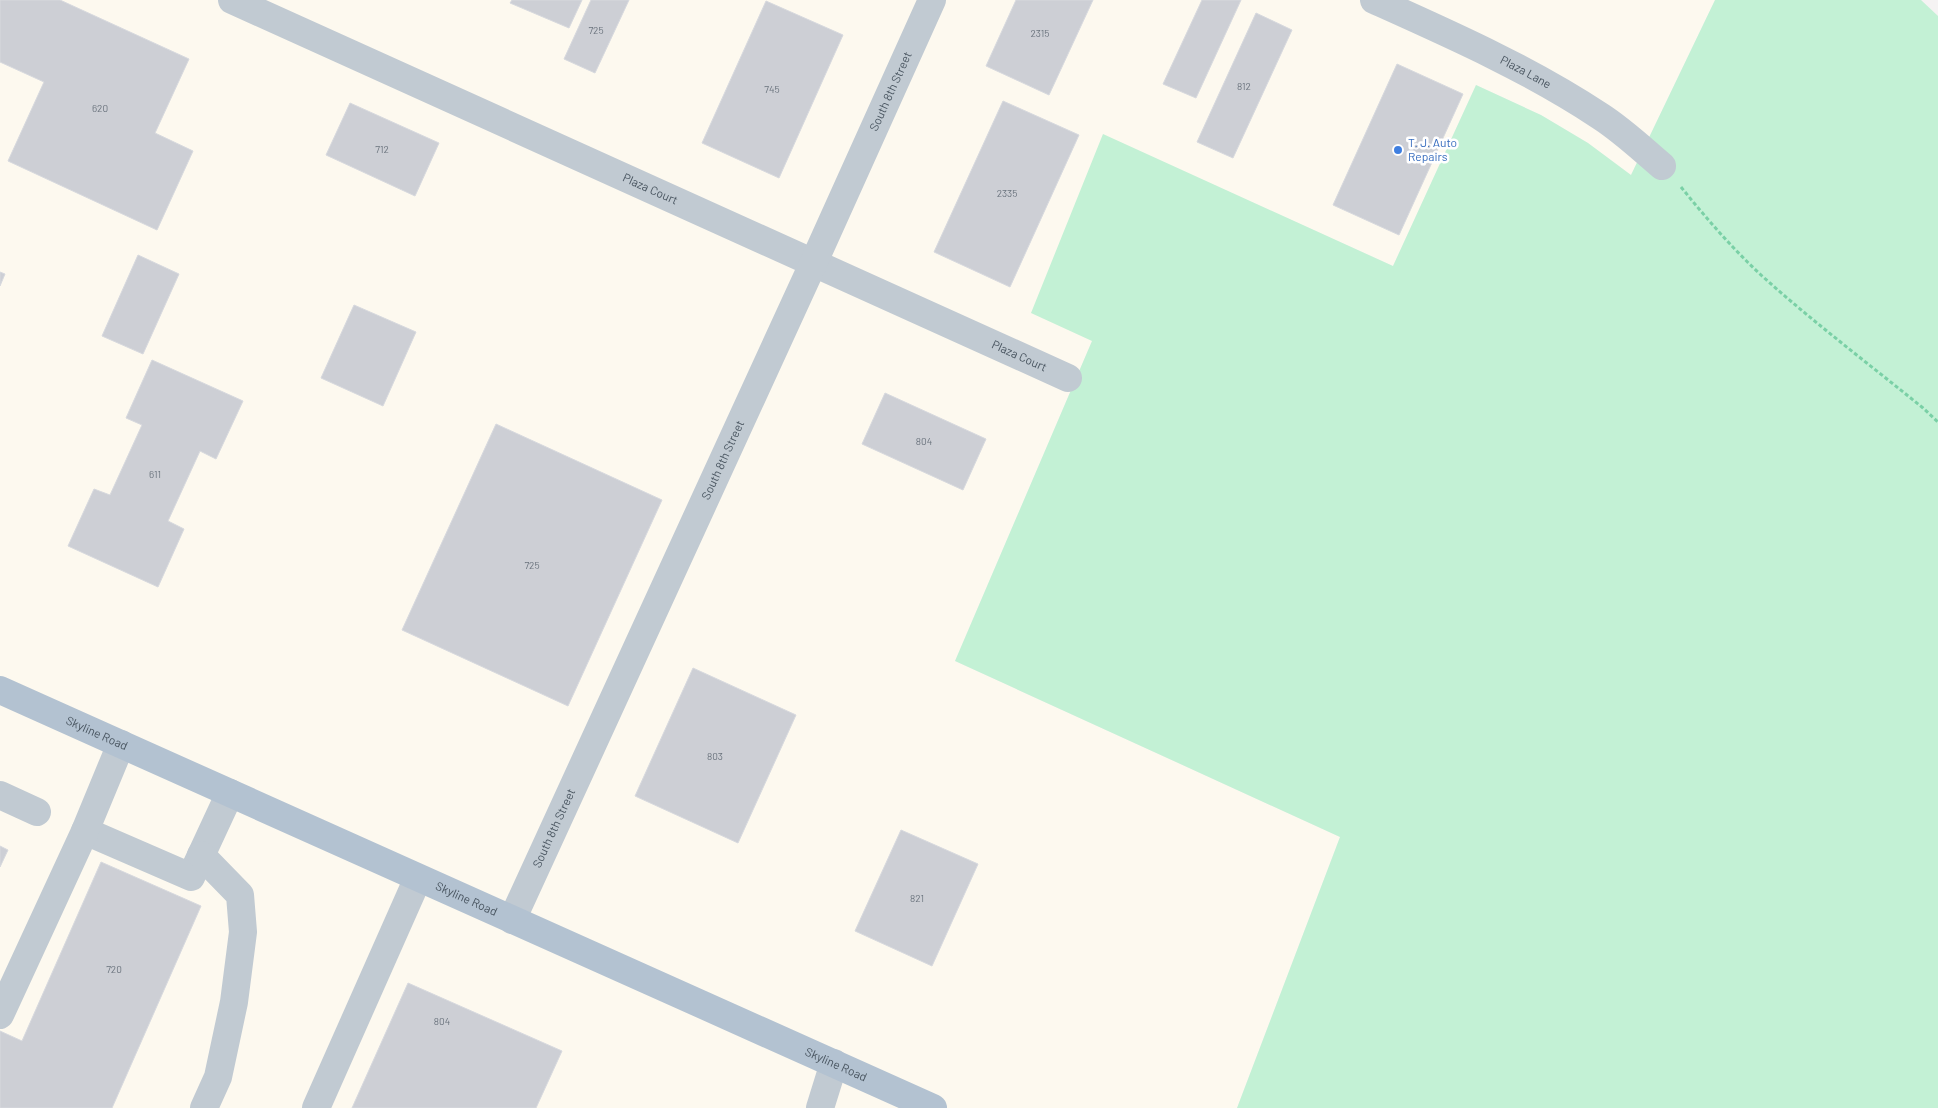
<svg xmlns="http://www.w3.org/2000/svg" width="1938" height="1108" font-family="Barlow,sans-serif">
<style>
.commercial{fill:#fdf9ef}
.green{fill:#c3f1d5}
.building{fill:#cdcfd5;stroke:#d7d9de}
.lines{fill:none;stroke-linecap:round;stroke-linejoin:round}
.path{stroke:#7ad0a6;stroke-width:3;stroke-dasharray:4 2.5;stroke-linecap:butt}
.minor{stroke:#c1cad2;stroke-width:28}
.major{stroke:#b3c2d1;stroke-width:28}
.shop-dot{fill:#3f7fe0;stroke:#fff;stroke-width:2}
.labels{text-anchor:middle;stroke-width:5;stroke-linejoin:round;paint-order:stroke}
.number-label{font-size:10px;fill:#6b747e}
.street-label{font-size:12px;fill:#4a5661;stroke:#fff}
.shop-label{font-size:12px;fill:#366cbe;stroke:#fff;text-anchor:start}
</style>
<rect width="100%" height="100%" fill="#f5f3f3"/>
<polygon class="commercial" points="0,0 1715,0 1631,175 1588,143 1541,115 1476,85 1393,266 1103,135 1092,341 955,661 1340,837 1237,1108 0,1108"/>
<polygon class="green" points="1715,0 1921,0 1938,16 1938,1108 1237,1108 1340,837 955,661 1092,341 1031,313 1103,134 1393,266 1476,85 1541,115 1588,143 1631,175"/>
<g class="building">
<polygon points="0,0 60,0 189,59 155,133 193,151 157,230 8,161 44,82 0,62"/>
<polygon points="512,0 582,0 569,28 510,3"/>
<polygon points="591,0 629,0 595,73 564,59"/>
<polygon points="1016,0 1093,0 1049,95 986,66"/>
<polygon points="1202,0 1241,0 1196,98 1163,84"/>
<polygon points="766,1 843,35 779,178 702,143"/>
<polygon points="1256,13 1292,30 1233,158 1197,142"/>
<polygon points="1397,64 1463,94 1399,235 1333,205"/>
<polygon points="1003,101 1079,135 1010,287 934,252"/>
<polygon points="350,103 439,143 415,196 326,155"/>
<polygon points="138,255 179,274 143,354 102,336"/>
<polygon points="0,272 5,274 0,286"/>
<polygon points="354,305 416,332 383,406 321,378"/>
<polygon points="152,360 243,401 216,459 200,451 168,521 184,529 158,587 68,546 94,489 110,495 142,425 126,418"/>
<polygon points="885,393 986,439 963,490 862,444"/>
<polygon points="496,424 662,500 568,706 402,630"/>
<polygon points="693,668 796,715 738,843 635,796"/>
<polygon points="901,830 978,864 932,966 855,931"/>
<polygon points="0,846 8,850 0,867"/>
<polygon points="101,862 201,906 112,1108 0,1108 0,1031 22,1041"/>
<polygon points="408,983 562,1051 536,1108 352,1108"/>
</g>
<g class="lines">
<path class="path" d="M1681 187C1706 218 1732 248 1761 275 1813 322 1869 364 1923 408L1938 422"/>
<g class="minor">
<path id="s1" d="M232 0 1068 378"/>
<path id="s2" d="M1374 0C1452 35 1529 69 1600 116 1622 130 1642 149 1662 166"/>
<polyline points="0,795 37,812"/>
<polyline points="85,831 191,877 230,793"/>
<polyline points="201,855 240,895 243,932 234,1002 218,1077 204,1108"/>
<path id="s3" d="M512 920 813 264 932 0"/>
<polyline points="0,1015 85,831 121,744"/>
<polyline points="316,1108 418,878"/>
<polyline points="820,1108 834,1063"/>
</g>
<path class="major" id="s4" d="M0 690 933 1108"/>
</g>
<circle class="shop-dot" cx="1398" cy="150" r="5"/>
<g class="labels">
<g class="number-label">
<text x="596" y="34">725</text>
<text x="1040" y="37">2315</text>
<text x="1244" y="90">812</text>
<text x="772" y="93">745</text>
<text x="100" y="112">620</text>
<text x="382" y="153">712</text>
<text x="1007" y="197">2335</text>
<text x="924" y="445">804</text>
<text x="155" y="478">611</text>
<text x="532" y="569">725</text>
<text x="715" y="760">803</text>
<text x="917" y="902">821</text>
<text x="114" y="973">720</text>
<text x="442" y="1025">804</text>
</g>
<g class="street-label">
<text dy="4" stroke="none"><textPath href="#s2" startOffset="168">Plaza Lane</textPath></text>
<text dy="4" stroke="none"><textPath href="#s3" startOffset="911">South 8th Street</textPath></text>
<text dy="4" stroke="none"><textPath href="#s1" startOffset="459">Plaza Court</textPath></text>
<text dy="4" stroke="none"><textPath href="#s1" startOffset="864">Plaza Court</textPath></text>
<text dy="4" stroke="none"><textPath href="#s3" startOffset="506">South 8th Street</textPath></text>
<text dy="4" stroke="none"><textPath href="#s4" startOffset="106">Skyline Road</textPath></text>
<text dy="4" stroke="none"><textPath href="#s3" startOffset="101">South 8th Street</textPath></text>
<text dy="4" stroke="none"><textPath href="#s4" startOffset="511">Skyline Road</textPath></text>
<text dy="4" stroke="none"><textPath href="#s4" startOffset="916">Skyline Road</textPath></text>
</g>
<g class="shop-label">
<text x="1408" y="147">T. J. Auto<tspan x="1408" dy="14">Repairs</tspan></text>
</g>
</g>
</svg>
